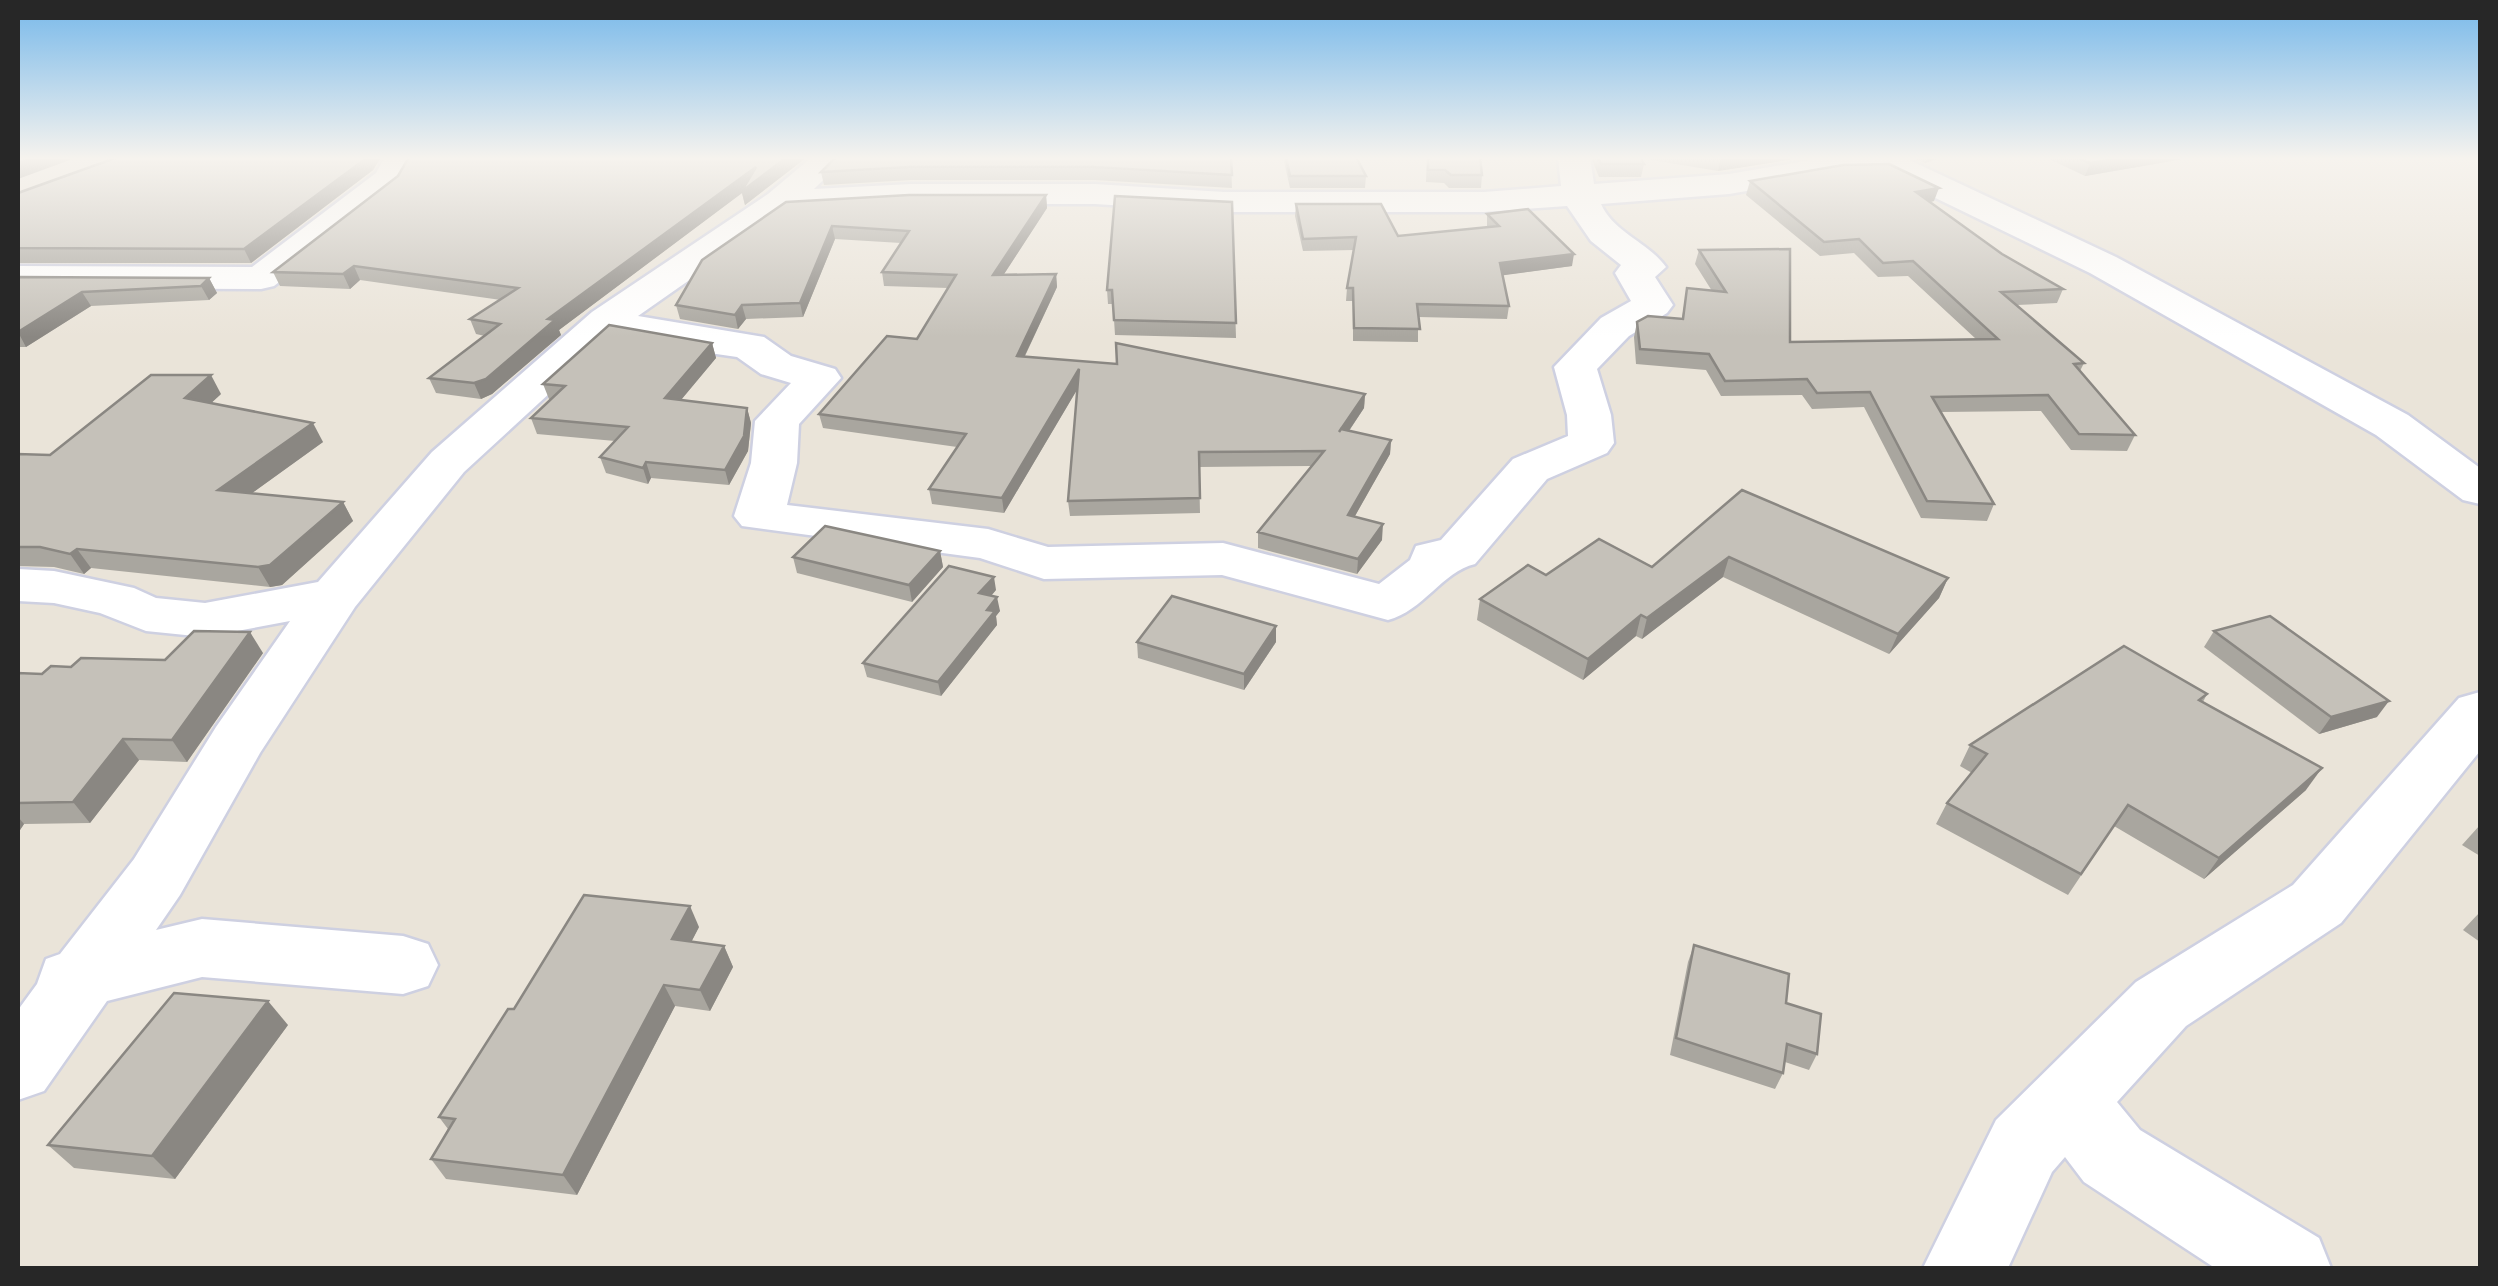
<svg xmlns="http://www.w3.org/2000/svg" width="2498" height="1286" font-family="'Work Sans',sans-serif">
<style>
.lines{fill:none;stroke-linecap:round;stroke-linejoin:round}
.minor-casing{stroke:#ced0e1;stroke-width:5}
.minor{fill:#fff;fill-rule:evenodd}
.wall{fill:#a9a69f}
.shaded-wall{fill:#8a8782}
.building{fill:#c5c1b9;stroke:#8a8782;stroke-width:2.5}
</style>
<rect width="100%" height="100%" fill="#eae4d9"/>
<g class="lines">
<defs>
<g id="minor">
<polygon points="385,157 417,157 401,186 274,286 261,289 18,288 18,266 252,267 376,173"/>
<path d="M812 157H847L814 189 911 184H1095L1224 192H1484L1561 186 1558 157H1590L1594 184 1729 174 1829 157H1903L2116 257 2408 415 2480 468V504L2463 500 2376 435 2090 273 1886 174 1839 175 1729 194 1601 204C1614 233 1648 242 1666 267L1655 277 1673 305 1667 313 1629 336 1597 369 1611 415 1614 443 1607 453 1547 479 1475 564C1442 572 1423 611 1388 620L1222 575 1044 579 980 558 742 526 734 516 751 463 755 421 791 383 761 374 737 357 668 347 614 334 464 472 355 607 260 753 180 895 156 930 202 919 403 936 428 944 438 965 428 986 403 994 202 977 107 1001 44 1091 18 1100V1010L37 984 46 959 60 954 134 859 216 727 290 621 205 637 146 631 100 613 54 603 18 601V569L54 571 134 588 156 598 205 603 318 582 432 452 592 312 768 194ZM911 204H1095L1224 212H1484L1567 206 1591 241 1621 265 1615 273 1631 301 1601 318 1554 367 1567 415 1568 436 1513 459 1441 540 1416 546 1410 560 1379 584 1223 543 1048 547 988 529 787 505 797 463 799 424 841 378 835 369 791 356 764 337 638 316 788 211Z"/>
<polygon points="2480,692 2480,751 2341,923 2186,1026 2117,1102 2140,1130 2319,1238 2331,1268 2215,1268 2084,1182 2065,1157 2052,1172 2008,1268 1923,1268 1996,1120 2136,982 2293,885 2459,698"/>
</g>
</defs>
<use href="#minor" class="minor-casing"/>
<use href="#minor" class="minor"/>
</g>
<g class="wall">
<polygon points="118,157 381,157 373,170 251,263 18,263 18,193"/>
<polygon points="409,157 807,157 745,205 742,193 559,330 561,335 492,394 481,399 436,393 429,378 485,336 476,334 470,319 501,300 360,280 350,289 280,286 273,272 398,176"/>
<polygon points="836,157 1231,157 1232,188 1095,180 911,180 824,185 821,172"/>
<polygon points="1283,157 1356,157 1366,176 1365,188 1290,188"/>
<polygon points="1427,157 1480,157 1482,175 1481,188 1449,188 1444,183 1426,182"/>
<polygon points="1591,157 1806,157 1718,171 1640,158 1644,164 1641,177 1599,177"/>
<polygon points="1911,157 1943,157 1925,163"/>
<polygon points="2045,157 2195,157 2085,176"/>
<polygon points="1750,181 1934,201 1930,202 2002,254 2063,289 2057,303 2017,305 2084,363 2080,371 2135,435 2127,451 2071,450 2041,411 1941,412 1994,504 1987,521 1921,518 1864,407 1812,409 1802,395 1721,396 1706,370 1636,364 1634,337 1637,322 1682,318 1687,288 1712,291 1695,264 1699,250 1790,342 1976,339 1908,276 1878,277 1854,253 1820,256 1746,195"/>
<polygon points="1046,195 1047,208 1004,274 1056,274 1057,287 1025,356 1365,394 1364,408 1349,431 1391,440 1390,454 1355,516 1382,540 1357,574 1258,548 1258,532 1312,466 1199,467 1200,513 1070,516 1068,501 1078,388 1004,513 932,504 929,489 957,447 823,428 819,414 917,339 948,288 884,286 882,272 901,243 835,239 803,317 746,319 738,329 680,319 676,305 786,202"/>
<polygon points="1232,202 1236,338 1115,335 1113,304 1108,304 1107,290"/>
<polygon points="1296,204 1398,236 1487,227 1487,214 1572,266 1502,275 1509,306 1507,319 1418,317 1418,342 1353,341 1353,301 1346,301 1347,288 1354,250 1303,251 1295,216"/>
<polygon points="18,277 209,278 217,293 209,300 91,306 26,347 18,347"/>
<polygon points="712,343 716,358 681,400 747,408 751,423 748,451 729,485 651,478 648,484 606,473 600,457 615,441 537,434 531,418 551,399 549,399 543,384"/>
<polygon points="221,394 211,403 323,442 252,493 343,502 353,521 282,585 270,587 91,568 84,574 54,567 18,566 18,454 50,455"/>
<polygon points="1742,490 1948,578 1939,598 1889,654 1723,577 1642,639 1636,636 1583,680 1477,620 1480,599 1546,575 1652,567"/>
<polygon points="940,551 943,567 912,602 797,573 793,557"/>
<polygon points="996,590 991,596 1000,611 996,616 997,625 941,696 867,677 863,663"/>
<polygon points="1276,626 1276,642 1244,690 1138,658 1137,642"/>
<polygon points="2214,631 2377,717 2319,734 2204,647"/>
<polygon points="263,653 187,762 139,760 90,823 24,824 18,833 18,673 42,674 71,667"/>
<polygon points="2207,694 2203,702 2306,790 2204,879 2114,826 2068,895 1936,824 1947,803 1972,773 1960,766 1970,745"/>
<polygon points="2480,825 2480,856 2462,845"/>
<polygon points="2480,912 2480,942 2463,930"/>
<polygon points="699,927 691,942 724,946 733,967 710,1011 675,1006 577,1195 446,1179 431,1159 448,1129 439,1117 514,1009"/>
<polygon points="1694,945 1786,1003 1817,1054 1809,1070 1785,1062 1783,1073 1775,1089 1670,1055 1688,962"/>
<polygon points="288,1025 175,1179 74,1168 48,1145"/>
</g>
<g class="shaded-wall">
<polygon points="35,157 78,157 18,179 18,163"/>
<polygon points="368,157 381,157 373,170 251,263 244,249"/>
<polygon points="787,157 807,157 745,205 742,193 559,330 561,335 492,394 481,399 474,383 548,319 756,167"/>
<polygon points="1731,157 1806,157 1718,171 1721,158"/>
<polygon points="1928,157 1943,157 1925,163"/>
<polygon points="2128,157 2195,157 2085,176 2090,163"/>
<polygon points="1939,188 1934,201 1912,206 1916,192"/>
<polygon points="1046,195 1047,208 995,288 993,275"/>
<polygon points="832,226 835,239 803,317 800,303"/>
<polygon points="1574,254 1572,266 1498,276 1500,263"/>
<polygon points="354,266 360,280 350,289 343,274"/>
<polygon points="1056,274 1057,287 1018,370 1017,356"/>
<polygon points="209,278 217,293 209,300 201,286"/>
<polygon points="82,292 91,306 26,347 18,332"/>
<polygon points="742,305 746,319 738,329 735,315"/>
<polygon points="712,343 716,358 670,413 665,398"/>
<polygon points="1079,369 1081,383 1004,513 1002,498"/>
<polygon points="211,375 221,394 196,417 185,398"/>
<polygon points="1365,394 1364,408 1338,447 1339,432"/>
<polygon points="747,408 751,423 748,451 729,485 725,470"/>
<polygon points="313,423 323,442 230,509 218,490"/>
<polygon points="1391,440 1390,454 1347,530 1348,515"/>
<polygon points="646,462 651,478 648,484 643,468"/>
<polygon points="343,502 353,521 282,585 270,587 258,567"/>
<polygon points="1383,524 1382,540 1357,574 1358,559"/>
<polygon points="77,549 91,568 84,574 70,554"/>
<polygon points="940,551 943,567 912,602 909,585"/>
<polygon points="1729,557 1723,577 1642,639 1647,618"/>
<polygon points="994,577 996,590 982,606 979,593"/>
<polygon points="1948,578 1939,598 1889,654 1898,634"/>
<polygon points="997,597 1000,611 996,616 997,625 941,696 938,682 987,610"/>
<polygon points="1641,615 1636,636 1583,680 1588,659"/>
<polygon points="1276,626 1276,642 1244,690 1244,674"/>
<polygon points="250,632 263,653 187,762 172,740"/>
<polygon points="2389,701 2377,717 2319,734 2331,717"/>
<polygon points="123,739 139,760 90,823 73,802"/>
<polygon points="2322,768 2306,790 2204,879 2219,858"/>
<polygon points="18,817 24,824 18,833"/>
<polygon points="690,906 699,927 682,960 672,939"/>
<polygon points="724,946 733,967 710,1011 700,990"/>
<polygon points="664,985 675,1006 577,1195 563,1175"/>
<polygon points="268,1001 288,1025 175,1179 152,1156"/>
</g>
<g class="building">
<polygon points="18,157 35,157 18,163"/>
<polygon points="118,157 368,157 244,249 18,248 18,193"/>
<polygon points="409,157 787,157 741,192 756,167 548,319 555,320 486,379 474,383 429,378 500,324 470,319 518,288 354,266 343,274 273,272 398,176"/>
<polygon points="836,157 1231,157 1232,175 1094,167 909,167 821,172"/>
<polygon points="1286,157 1356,157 1366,176 1290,176"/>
<polygon points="1428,157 1480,157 1482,175 1451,175 1445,170 1428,170"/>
<polygon points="1598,157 1640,157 1644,164 1601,164"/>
<polygon points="2076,157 2128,157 2090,163"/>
<polygon points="1889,164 1939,188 1916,192 2002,254 2063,289 2001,292 2084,363 2074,364 2135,435 2079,434 2048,395 1932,397 1994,504 1927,501 1870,392 1817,393 1807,379 1725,381 1709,354 1640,349 1637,322 1648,316 1683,319 1687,288 1726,292 1699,250 1790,249 1790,342 1998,339 1913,261 1883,263 1859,239 1824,242 1750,181 1843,165"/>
<polygon points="909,195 1046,195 993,275 1056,274 1017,356 1117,364 1116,343 1365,394 1339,432 1341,429 1391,440 1348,515 1383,524 1358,559 1258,532 1324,451 1199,452 1200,498 1068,501 1079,369 1002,498 929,489 966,434 819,414 887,336 917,339 956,275 882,272 909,231 832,226 800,303 742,305 735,315 676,305 702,260 786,202"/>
<polygon points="1115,196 1232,202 1236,323 1114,320 1112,290 1107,290"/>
<polygon points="1296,204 1381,204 1398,236 1499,226 1487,214 1528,209 1574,254 1500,263 1509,306 1417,304 1420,329 1354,328 1353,288 1347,288 1356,237 1303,239"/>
<polygon points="18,277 209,278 201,286 82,292 18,332"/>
<polygon points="609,325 712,343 665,398 747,408 744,436 725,470 646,462 643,468 600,457 628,427 531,418 565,386 543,384"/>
<polygon points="151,375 211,375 185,398 313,423 218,490 343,502 270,565 258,567 77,549 70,554 40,547 18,547 18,454 50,455"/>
<polygon points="1742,490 1948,578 1898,634 1729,557 1647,618 1641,615 1588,659 1480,599 1528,565 1546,575 1599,539 1652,567"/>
<polygon points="825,526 940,551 909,585 793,557"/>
<polygon points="949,566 994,577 979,593 997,597 987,610 995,611 938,682 863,663"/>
<polygon points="1172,596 1276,626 1244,674 1137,642"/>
<polygon points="2270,616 2389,701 2331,717 2214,631"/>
<polygon points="194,631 250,632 172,740 123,739 73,802 18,803 18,673 42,674 51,666 71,667 81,658 165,660"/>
<polygon points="2124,646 2207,694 2199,700 2322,768 2219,858 2128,805 2081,874 1947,803 1987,754 1970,745"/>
<polygon points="584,895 690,906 672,939 724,946 700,990 664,985 563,1175 431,1159 455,1119 439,1117 508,1009 514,1009"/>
<polygon points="1694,945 1789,974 1786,1003 1821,1014 1817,1054 1787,1044 1783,1073 1676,1038"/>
<polygon points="174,993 268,1001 152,1156 48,1145"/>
</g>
<linearGradient id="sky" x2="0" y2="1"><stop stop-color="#76b8ea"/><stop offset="0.47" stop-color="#f6f3ee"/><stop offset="1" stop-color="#f6f3ee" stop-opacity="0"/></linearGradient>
<rect width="2498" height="337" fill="url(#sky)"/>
<rect width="2498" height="1286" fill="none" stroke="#272727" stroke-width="40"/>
</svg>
